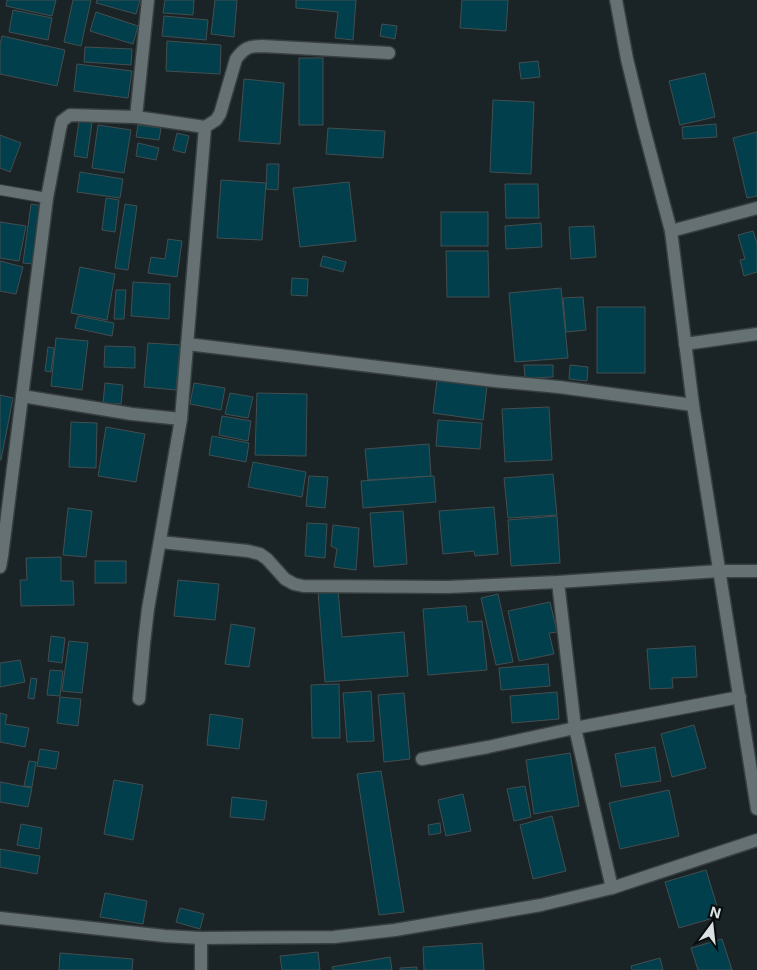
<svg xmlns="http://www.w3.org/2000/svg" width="757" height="970" font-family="Inter,sans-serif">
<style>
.building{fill:#003f4b;stroke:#444e51}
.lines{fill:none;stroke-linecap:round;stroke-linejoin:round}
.lane-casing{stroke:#383f41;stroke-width:12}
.street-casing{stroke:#383f41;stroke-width:15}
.lane{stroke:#667174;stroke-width:10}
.street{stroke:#667174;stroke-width:12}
</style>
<rect width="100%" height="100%" fill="#1a2325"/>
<g class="building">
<polygon points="7,0 56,0 52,16 6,6"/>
<polygon points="73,0 91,0 81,46 64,42"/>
<polygon points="97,0 140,0 136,14 96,3"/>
<polygon points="165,0 194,0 193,15 163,13"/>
<polygon points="215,0 237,0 234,37 211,34"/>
<polygon points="296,0 356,0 353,40 335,38 338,12 296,8"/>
<polygon points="462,0 508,0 506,31 460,28"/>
<polygon points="13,10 52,18 48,40 9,32"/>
<polygon points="96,12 138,26 133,44 90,31"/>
<polygon points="164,16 208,20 206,40 162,36"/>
<polygon points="382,24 397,26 395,39 380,36"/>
<polygon points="2,36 65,50 57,86 0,74 0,45"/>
<polygon points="167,41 221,45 220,74 166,71"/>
<polygon points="85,47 132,49 131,65 84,62"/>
<rect x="299" y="58" width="24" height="67"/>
<polygon points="538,61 540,77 521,79 519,63"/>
<polygon points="77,64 132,71 128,98 74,91"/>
<polygon points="705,73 715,117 680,125 669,81"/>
<polygon points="244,79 284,83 280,144 239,141"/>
<polygon points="493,100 534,102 531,174 490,172"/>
<polygon points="79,121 92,123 87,158 74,156"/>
<polygon points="716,124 717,137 683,139 682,127"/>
<polygon points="98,125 131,130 124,173 92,168"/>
<polygon points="138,125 161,128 159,140 136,137"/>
<polygon points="328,128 385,131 383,158 326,154"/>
<polygon points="757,132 757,196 747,198 733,138"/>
<polygon points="177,133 189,136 185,153 173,150"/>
<polygon points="0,135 21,143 10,172 0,168"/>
<polygon points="138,143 159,148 156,160 136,156"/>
<polygon points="267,164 279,164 278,190 266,189"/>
<polygon points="80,172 123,179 120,198 77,192"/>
<polygon points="221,180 266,183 262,240 217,238"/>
<polygon points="349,182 356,241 300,247 293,188"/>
<polygon points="505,184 538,184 539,218 506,218"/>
<polygon points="106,198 119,200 115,232 102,230"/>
<polygon points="31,204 43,206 34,264 23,263"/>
<polygon points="125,204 137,206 128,270 115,268"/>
<rect x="441" y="212" width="47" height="34"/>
<polygon points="0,222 26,226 19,261 0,258"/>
<polygon points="541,223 542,247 506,249 505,226"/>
<polygon points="594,226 596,257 571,259 569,227"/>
<polygon points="753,231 757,243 757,272 744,276 740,260 745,259 738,235"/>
<polygon points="168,239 182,241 177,277 148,273 151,257 165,259"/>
<polygon points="446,251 488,251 489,297 447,297"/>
<polygon points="323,256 346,262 343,272 320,266"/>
<polygon points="0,261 23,267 16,294 0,291"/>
<polygon points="80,267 115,274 107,320 71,313"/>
<polygon points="292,278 308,279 307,296 291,295"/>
<polygon points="133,282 170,284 169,319 131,316"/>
<polygon points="561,288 568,358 515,362 509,293"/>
<polygon points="116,290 126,290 124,319 114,319"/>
<polygon points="583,297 586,330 566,332 563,298"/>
<rect x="597" y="307" width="48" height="66"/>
<polygon points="78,316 114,323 112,336 75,328"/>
<polygon points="56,338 88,341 82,390 51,386"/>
<polygon points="148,343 180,345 176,390 144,387"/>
<polygon points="105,346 135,347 135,368 104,367"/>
<polygon points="48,347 54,348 51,372 45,371"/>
<polygon points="524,365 553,365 553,377 525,378"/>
<polygon points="570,365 588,367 587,381 569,379"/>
<polygon points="437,380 487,386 483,420 433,413"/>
<polygon points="105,383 123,385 121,404 103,403"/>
<polygon points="194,383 225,388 221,410 190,404"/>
<polygon points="230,393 253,397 248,418 225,414"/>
<polygon points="257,393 307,394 306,456 255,455"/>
<polygon points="0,395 13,398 1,460 0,460"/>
<polygon points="549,407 552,460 505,462 502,409"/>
<polygon points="222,416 251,421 248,441 219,435"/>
<polygon points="438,420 482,423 480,449 436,446"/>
<polygon points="71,422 97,423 96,468 69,467"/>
<polygon points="106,427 145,434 136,482 98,476"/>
<polygon points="212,436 249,443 246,462 209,455"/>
<polygon points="429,444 431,476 368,480 365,449"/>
<polygon points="253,462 306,472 302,497 248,487"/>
<polygon points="553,474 557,515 508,518 504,478"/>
<polygon points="309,476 328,477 325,508 306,506"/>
<polygon points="434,476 436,502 363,508 361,481"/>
<polygon points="494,507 498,554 475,556 474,551 443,554 439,511"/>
<polygon points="68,508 92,511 86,557 63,555"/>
<polygon points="403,511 407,564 374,567 370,513"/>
<polygon points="557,516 560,563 511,566 508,520"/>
<polygon points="307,523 327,524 325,558 305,556"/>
<polygon points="333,525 359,528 356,570 334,567 337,549 331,546"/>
<polygon points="61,557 61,581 73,581 74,605 21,606 20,580 27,580 26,558"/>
<rect x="95" y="561" width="31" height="22"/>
<polygon points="178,580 219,584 215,620 174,616"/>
<polygon points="338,590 342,637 404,632 408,676 325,682 318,592"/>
<polygon points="498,594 513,662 496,665 481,598"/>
<polygon points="550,602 557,632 549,633 554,654 519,661 508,611"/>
<polygon points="463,606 466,606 468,622 482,621 487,670 428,675 423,609"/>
<polygon points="231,624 255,628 249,667 225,664"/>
<polygon points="51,636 65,638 62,663 48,661"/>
<polygon points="69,641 88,643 82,693 62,691"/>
<polygon points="695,646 697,677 672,678 673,688 650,689 647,649"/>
<polygon points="20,660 25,682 0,687 0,663"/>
<polygon points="548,664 550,686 501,690 499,668"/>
<polygon points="50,670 63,671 60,696 47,695"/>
<polygon points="31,678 37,679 34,699 28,698"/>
<polygon points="339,684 340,738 312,738 311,685"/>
<polygon points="371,691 374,741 347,742 343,693"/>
<polygon points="557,692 559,719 512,723 510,696"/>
<polygon points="404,693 410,759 384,762 378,695"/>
<polygon points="60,697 81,699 78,726 57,723"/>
<polygon points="0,713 7,715 5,724 29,728 25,747 0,742"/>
<polygon points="210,714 243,719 239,749 207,745"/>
<polygon points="694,725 706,768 672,777 661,734"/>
<polygon points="655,747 661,781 621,787 615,754"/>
<polygon points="40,749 59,752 56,769 37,766"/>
<polygon points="570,753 579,806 534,814 526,760"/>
<polygon points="29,761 36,762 32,787 24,786"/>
<polygon points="381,771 404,912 379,915 357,774"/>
<polygon points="114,780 143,785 133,840 104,834"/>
<polygon points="0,782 32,788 28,807 0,802"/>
<polygon points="525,786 531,817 514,821 507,789"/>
<polygon points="669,790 679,836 620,849 609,803"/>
<polygon points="463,794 471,831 446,836 438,800"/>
<polygon points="232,797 267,801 264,820 230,817"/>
<polygon points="552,816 566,871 533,879 520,825"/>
<polygon points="440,823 441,833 429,835 428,825"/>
<polygon points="21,824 42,828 39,849 17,845"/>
<polygon points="0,849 40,856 37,874 0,867"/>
<polygon points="706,870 720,916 679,928 665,882"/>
<polygon points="105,893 147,901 143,924 100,917"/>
<polygon points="180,908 204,914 200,929 176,922"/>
<polygon points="722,939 732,970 698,970 691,948"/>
<polygon points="482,943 484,970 424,970 423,947"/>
<polygon points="318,952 320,970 282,970 280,956"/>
<polygon points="60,953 133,959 132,970 59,970"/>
<polygon points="390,957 392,970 333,970 332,967"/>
<polygon points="660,958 663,970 632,970 631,966"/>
<polygon points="417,967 417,970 400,970 400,968"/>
</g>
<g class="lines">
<defs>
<polyline id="lane" points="0,190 47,198"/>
<g id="street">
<polyline points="616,0 627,59 643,125 671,231 693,405 757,809"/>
<path d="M205 127 216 120 220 114 236 59C244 48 249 46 262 46L389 53"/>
<polyline points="671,231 757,208"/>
<polyline points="187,344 495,381 559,387 693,405"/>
<polyline points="685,344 757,334"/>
<polyline points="22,396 132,414 181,419"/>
<polyline points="160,542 248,551 260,554 267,559 285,579 294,584 303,586 448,587 558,582 719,571 757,571"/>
<polyline points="0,567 2,556 47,198 60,129 62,121 70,115 136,117"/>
<polyline points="558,582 575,728 612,888"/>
<polyline points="139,699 144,643 148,609 181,419 205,127 136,117 148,0"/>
<polyline points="422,759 488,747 575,728 740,697"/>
<polyline points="0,918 165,936 201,938 334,937 395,930 541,905 612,888 757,840"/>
<polyline points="201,938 201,970"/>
</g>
</defs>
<use href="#lane" class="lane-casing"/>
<use href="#street" class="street-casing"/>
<use href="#lane" class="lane"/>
<use href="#street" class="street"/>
</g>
<g transform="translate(712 925) rotate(15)" stroke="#080c0d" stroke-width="4" paint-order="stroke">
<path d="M0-4L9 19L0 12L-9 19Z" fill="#dbe1e3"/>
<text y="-8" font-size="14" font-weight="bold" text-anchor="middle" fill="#dbe1e3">N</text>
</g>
</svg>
